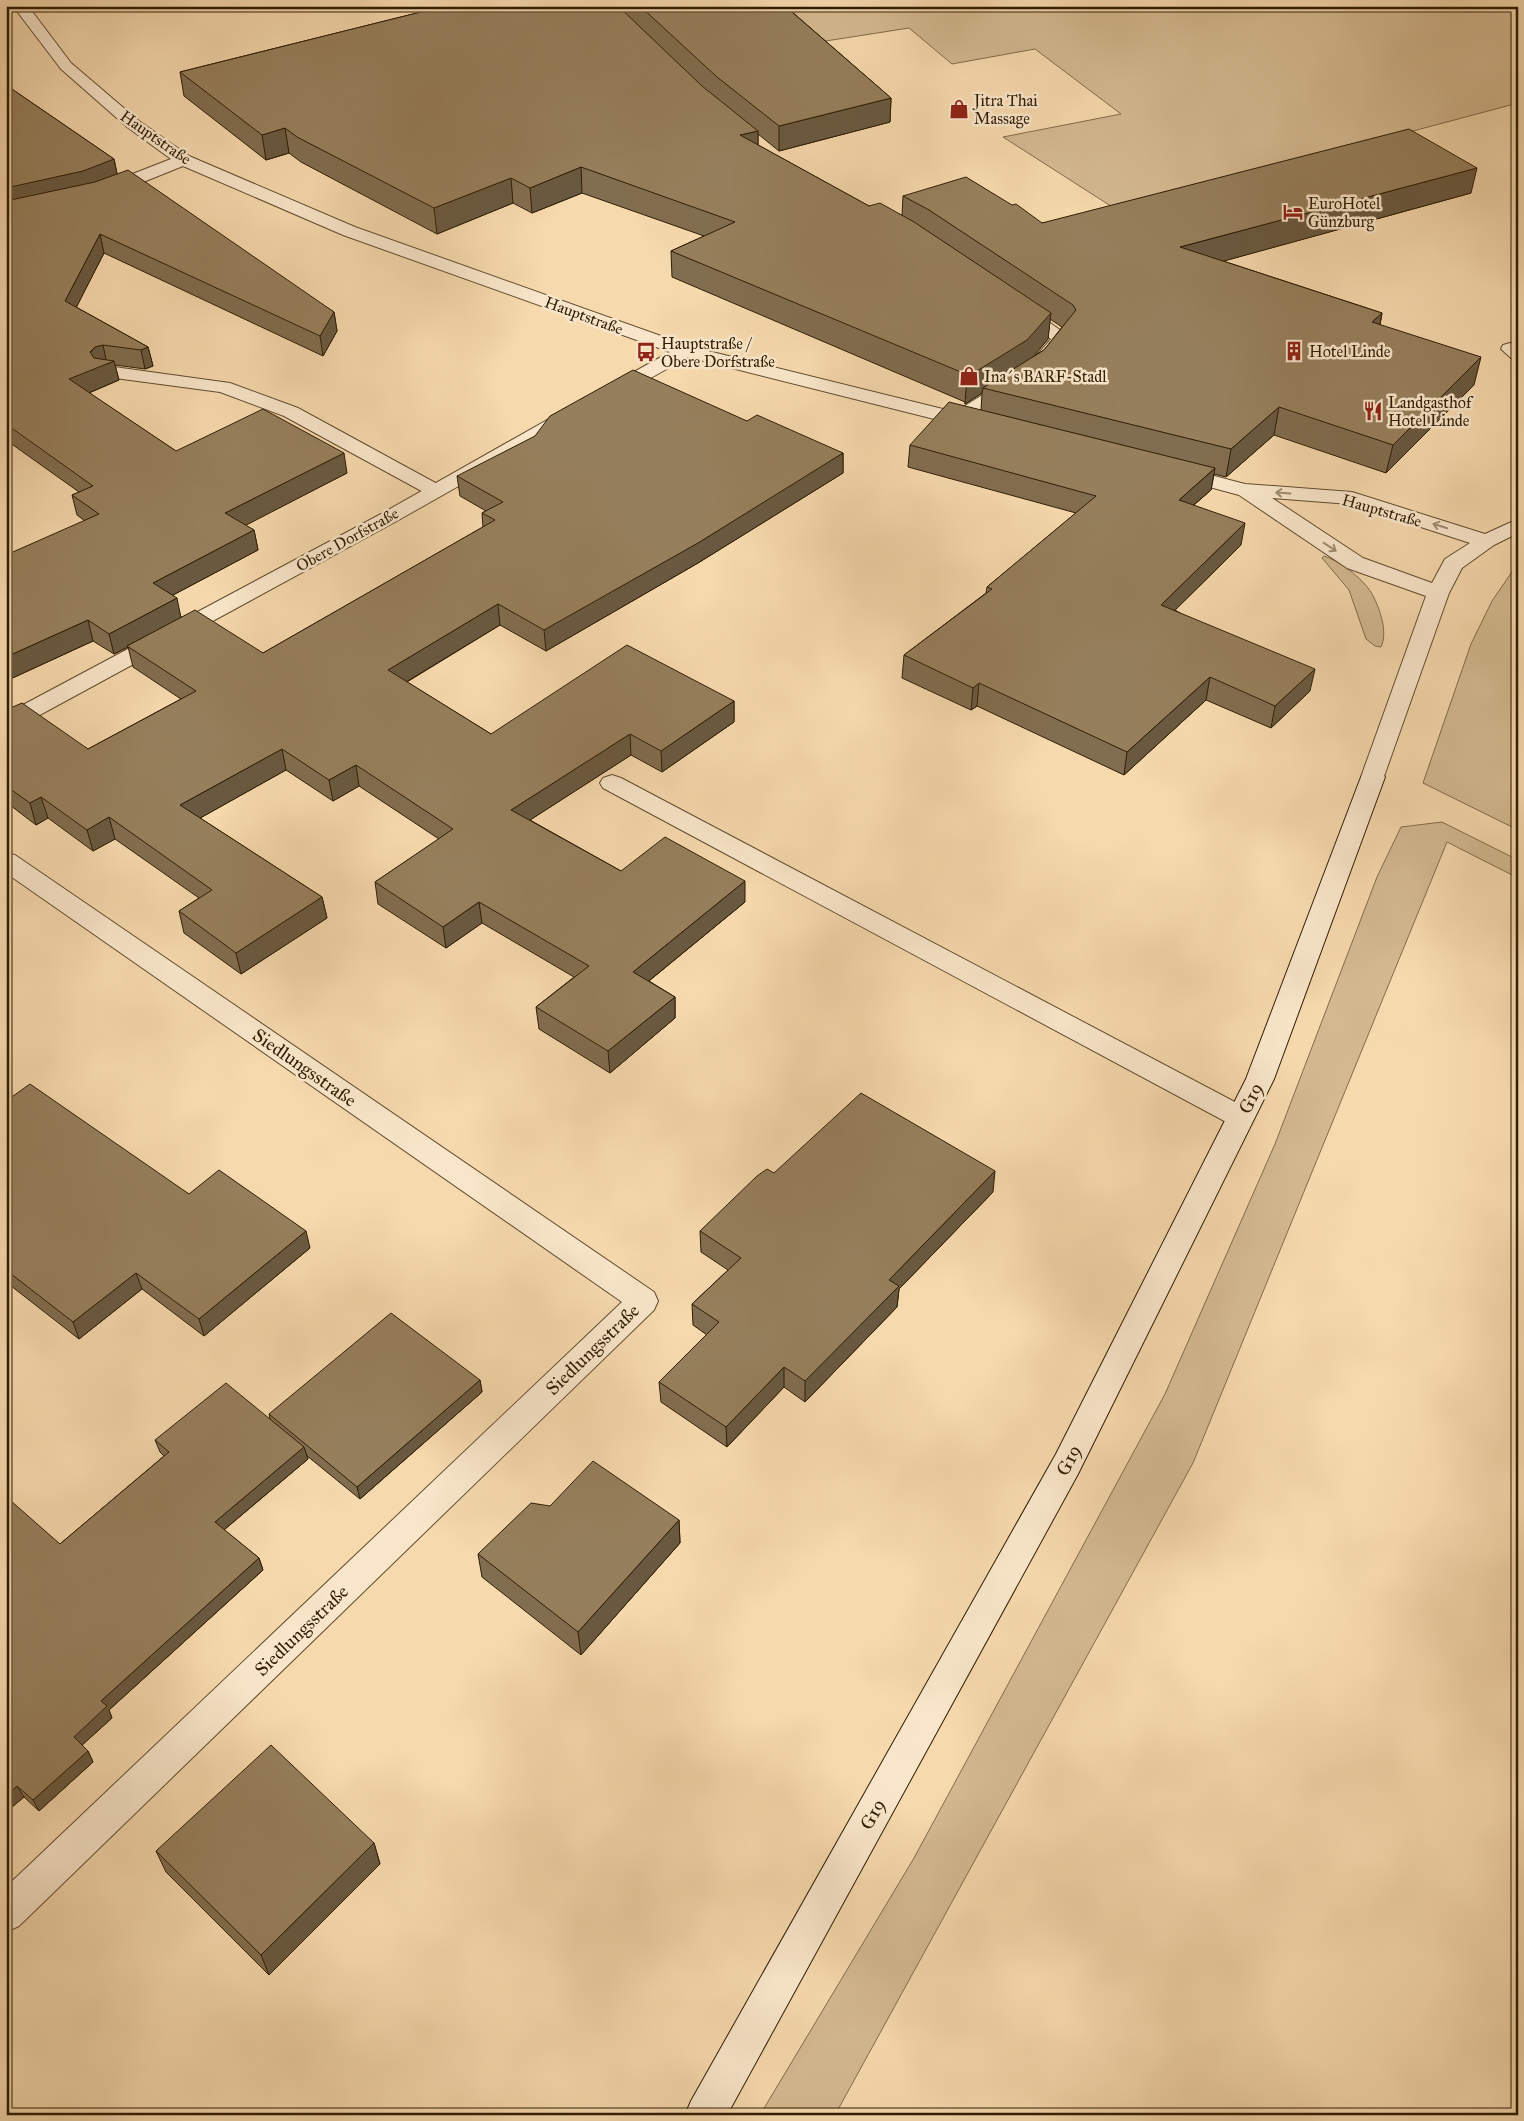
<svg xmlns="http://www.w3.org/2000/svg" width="1524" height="2121" font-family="'IM FELL Great Primer',serif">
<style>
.green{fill:#d4b990;stroke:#826b4a}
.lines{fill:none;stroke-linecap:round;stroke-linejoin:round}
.lane-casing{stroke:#614c2e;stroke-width:2}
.street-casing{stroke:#614c2e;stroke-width:2}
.secondary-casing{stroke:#2f1d04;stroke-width:2}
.lane{fill:#f9e6ca;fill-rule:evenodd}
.street{fill:#f9e6ca;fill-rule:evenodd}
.secondary{fill:#f9e6ca;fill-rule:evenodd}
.wall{fill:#816d4f;stroke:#2f1d04;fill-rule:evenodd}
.shaded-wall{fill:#695940;stroke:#2f1d04}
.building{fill:#967f5c;stroke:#2f1d04}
.oneway{stroke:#9e8c71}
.labels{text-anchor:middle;stroke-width:5;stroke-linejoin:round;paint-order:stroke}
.far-poi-label{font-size:16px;fill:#2f1d04;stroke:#f9e6ca;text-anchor:start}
.far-street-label{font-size:16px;fill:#2f1d04;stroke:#f9e6ca}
.street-label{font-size:19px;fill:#2f1d04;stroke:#f9e6ca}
</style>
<rect width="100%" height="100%" fill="#f6d9ad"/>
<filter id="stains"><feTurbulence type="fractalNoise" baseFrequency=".004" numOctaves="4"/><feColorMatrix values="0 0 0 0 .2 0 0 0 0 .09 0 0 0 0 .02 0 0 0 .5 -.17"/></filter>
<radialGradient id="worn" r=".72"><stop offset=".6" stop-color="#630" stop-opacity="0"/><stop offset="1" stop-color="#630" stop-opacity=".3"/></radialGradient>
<g class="green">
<polygon points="824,6 1518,6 1518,103 1117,210 1003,137 1121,114 1035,49 952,64 909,28 685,63 649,32"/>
<path d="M1324 556C1339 561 1358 575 1368 588 1378 601 1389 632 1381 647L1375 646 1366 639 1349 590 1322 558Z"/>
<polygon points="1518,563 1518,830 1423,783 1471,644 1492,601"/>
<polygon points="1442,822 1518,860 1518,878 1447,842 1193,1463 835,2115 760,2115 914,1858 1165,1394 1275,1144 1377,877 1401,827"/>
</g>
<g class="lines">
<defs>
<g id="lane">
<polygon points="1510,343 1518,346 1518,360 1511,358 1501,349 1503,345"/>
<polygon points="107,366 230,383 298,408 441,486 444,490 441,494 434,496 427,494 284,416 220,392 100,376 97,372 100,368"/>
<polygon points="612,775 621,778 1250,1110 1254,1117 1250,1124 1240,1127 1230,1124 603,788 600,783 603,778"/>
</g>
<g id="street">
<polygon points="13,6 28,6 71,63 139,121 189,156 355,227 692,347 955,412 1026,368 1051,339 1012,312 1009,308 1012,304 1024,304 1071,338 1040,376 974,417 981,419 984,423 981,427 974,429 688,357 617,397 603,397 600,393 603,389 670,352 343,235 183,166 111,195 99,195 97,191 99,187 171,159 127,127 61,69"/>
<polygon points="570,409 577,411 580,415 577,419 395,522 14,729 6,731 6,714 381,514 563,411"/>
<path d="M1176 466 1245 484 1352 492 1485 534 1518 519V533L1494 545 1462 568 1449 593 1382 782 1373 785 1364 782 1361 777 1426 596 1347 568 1239 495 1169 476 1166 472 1169 468ZM1272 498 1350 504 1470 543 1445 559 1432 583 1363 558Z"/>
<polygon points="6,853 15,855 654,1292 658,1301 654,1310 19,1926 6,1932 6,1887 622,1302 6,873"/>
</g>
<polygon id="secondary" points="1373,769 1382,772 1385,777 1274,1079 1078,1474 727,2115 685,2115 691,2101 1056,1454 1246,1079 1361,777 1364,772"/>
</defs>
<use href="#lane" class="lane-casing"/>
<use href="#street" class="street-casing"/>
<use href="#secondary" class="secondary-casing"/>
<use href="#lane" class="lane"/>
<use href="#street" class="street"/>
<use href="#secondary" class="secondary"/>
</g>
<g class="wall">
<path d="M445 6H816L791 11 891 98 890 122 779 151 758 134V145L869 206 902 215 903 196 1042 223 1471 193 1223 261 1382 313 1380 325 1474 385 1386 473 1274 435 1226 477 1214 474 1211 490 1194 505 1241 545 1175 610 1310 691 1271 728 1206 700 1124 775 977 706 971 710 902 678 904 655 986 593 987 587 1076 513 908 467 910 445 981 410 982 393 965 404V402L672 277 671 251 704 236 582 193 532 213 513 203 437 234 301 162 289 153 266 160 184 96 180 72ZM1050 319 1062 327 1044 350 1033 356 1048 339Z"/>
<polygon points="6,85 114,159 117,174 334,312 337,331 323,356 104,253 76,307 148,347 153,366 145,369 115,365 119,380 89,393 176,451 347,473 245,525 254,530 258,550 173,595 181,617 263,653 483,527 482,513 486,511 460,496 457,476 747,421 843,453 843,473 698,563 546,651 500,625 407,682 491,734 734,701 734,722 662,772 631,755 530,820 621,871 745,902 649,981 675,997 675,1018 610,1073 539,1029 536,1007 574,977 482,923 446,948 378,904 375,882 439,839 359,786 333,801 286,770 200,818 322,897 327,918 241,974 184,933 179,911 199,898 115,839 93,851 48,818 36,825 6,802 6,701 9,709 88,749 181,699 133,667 128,647 114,654 93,641 6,681 85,521 77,515 72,495 79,492 6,440"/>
<polygon points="6,1101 189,1194 310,1248 204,1336 142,1289 79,1339 6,1282"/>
<polygon points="774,1173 993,1192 899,1289 897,1307 805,1402 784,1387 727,1447 661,1402 659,1382 707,1335 693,1325 692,1304 728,1270 701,1252 700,1231"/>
<polygon points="480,1380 482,1392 360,1499 306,1455 308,1459 224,1530 259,1558 263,1570 109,1710 112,1718 82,1745 88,1751 93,1762 39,1811 24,1797 6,1812 60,1544 164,1456 160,1452 155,1440 270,1419 269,1414"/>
<polygon points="679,1520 680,1543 581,1655 482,1577 478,1554"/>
<polygon points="374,1843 380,1864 269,1975 166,1872 156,1851"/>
</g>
<g class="shaded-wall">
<polygon points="769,6 816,6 769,15"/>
<polygon points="891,98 890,122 779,151 779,126"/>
<polygon points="285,128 289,153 266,160 262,135"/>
<polygon points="758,131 758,156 740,135"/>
<polygon points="114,159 118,178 6,208 6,188"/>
<polygon points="581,167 582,193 532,213 530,188"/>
<polygon points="1477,168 1471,193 1177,274 1180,247"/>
<polygon points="511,178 513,203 437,234 434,208"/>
<polygon points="100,234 104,253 70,320 65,301"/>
<polygon points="334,312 337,331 323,356 320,336"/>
<polygon points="1051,313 1048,339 1025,367 983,388 982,393 965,404 967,377"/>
<polygon points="1382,313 1377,340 1372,322"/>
<polygon points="103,345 107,364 114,361 119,380 74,399 69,379 95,347"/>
<polygon points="148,347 153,366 145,369 141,350"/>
<polygon points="1481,357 1474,385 1386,473 1393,445"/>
<polygon points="1279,407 1274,435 1226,477 1231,449"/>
<polygon points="344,453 347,473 229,534 225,513"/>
<polygon points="843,453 843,473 698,563 546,651 544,630"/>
<polygon points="1215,468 1211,490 1175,521 1179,500"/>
<polygon points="1245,523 1241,545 1158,627 1161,605"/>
<polygon points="254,530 258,550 158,603 153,583"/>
<polygon points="177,598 181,618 127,646 128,647 114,654 109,634"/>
<polygon points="498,604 500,625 391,691 388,670"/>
<polygon points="88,620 93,641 6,681 6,657"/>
<polygon points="1315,669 1310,691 1271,728 1275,706"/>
<polygon points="1210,677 1206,700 1124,775 1127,752"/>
<polygon points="979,683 977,706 971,710 973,688"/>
<polygon points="6,701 9,710 6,712"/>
<polygon points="734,701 734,722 662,772 661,751"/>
<polygon points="630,734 631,755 513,831 511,810"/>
<polygon points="282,749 286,770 186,826 180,805"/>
<polygon points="356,765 359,786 333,801 329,780"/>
<polygon points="41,797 48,818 36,825 30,803"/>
<polygon points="109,817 115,839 93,851 87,830"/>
<polygon points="745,881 745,902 634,993 633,972"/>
<polygon points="322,897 327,918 241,974 236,953"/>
<polygon points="479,902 482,923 446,948 443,927"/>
<polygon points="675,997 675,1018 610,1073 608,1051"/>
<polygon points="995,1171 993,1192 899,1289 897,1307 805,1402 805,1381 889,1280"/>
<polygon points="306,1231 310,1248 204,1336 199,1319"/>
<polygon points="136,1273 142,1289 79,1339 73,1322"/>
<polygon points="784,1367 784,1387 727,1447 726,1427"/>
<polygon points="480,1380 482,1392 360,1499 357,1487"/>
<polygon points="304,1447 308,1459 219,1534 215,1522"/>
<polygon points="679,1520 680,1543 581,1655 578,1632"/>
<polygon points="259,1558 263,1570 109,1710 112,1718 79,1748 74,1737 101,1701"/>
<polygon points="88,1751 93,1762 39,1811 33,1800"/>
<polygon points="17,1786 24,1797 6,1812 6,1796"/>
<polygon points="374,1843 380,1864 269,1975 261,1955"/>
</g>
<g class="building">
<polygon points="445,6 618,6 702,86 758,131 740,135 869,206 880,203 914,222 1051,313 1027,340 967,377 968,375 671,251 735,222 581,167 530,188 511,178 434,208 297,137 285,128 262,135 180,72"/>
<polygon points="640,6 785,6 891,98 779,126 717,77"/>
<polygon points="6,85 114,159 83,171 6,188"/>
<polygon points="1409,129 1477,168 1180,247 1382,313 1372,322 1481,357 1393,445 1279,407 1231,449 983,388 1044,350 1076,310 1073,305 929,210 903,196 966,177 1012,205 1016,204 1042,223"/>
<polygon points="128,170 334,312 320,336 100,234 65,301 148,347 141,350 103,345 95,347 90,352 94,358 114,361 69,379 176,451 263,409 344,453 225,513 254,530 153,583 177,598 109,634 88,620 6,657 6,555 99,514 72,495 93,486 6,424 6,201 95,182"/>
<polygon points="633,370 747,421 757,415 843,453 698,543 544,630 498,604 388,670 491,734 627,645 734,701 661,751 630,734 511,810 621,871 665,837 745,881 633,972 675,997 608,1051 536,1007 589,966 479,902 443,927 375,882 453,829 356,765 329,780 282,749 180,805 322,897 236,953 179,911 212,890 109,817 87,830 41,797 30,803 6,786 6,710 22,703 88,749 196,691 127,646 195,610 263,653 495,520 482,513 503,502 457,476 535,436 550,416"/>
<polygon points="949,402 1215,468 1179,500 1245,523 1161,605 1315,669 1275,706 1210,677 1127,752 979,683 973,688 904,655 992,589 987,587 1096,496 910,445"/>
<polygon points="30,1084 189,1194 219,1170 306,1231 199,1319 136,1273 73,1322 6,1270 6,1101"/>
<polygon points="861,1093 995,1171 889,1280 899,1286 805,1381 784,1367 726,1427 659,1382 719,1322 692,1304 741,1258 700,1231 757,1176 767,1169 774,1173"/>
<polygon points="391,1313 480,1380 357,1487 269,1414"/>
<polygon points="226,1383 304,1447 215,1522 259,1558 101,1701 107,1706 74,1737 88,1751 33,1800 17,1786 6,1796 6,1505 11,1501 60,1544 169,1452 155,1440"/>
<polygon points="593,1461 679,1520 578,1632 478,1554 531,1503 550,1506"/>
<polygon points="271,1745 374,1843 261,1955 156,1851"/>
</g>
<defs><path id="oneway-shaft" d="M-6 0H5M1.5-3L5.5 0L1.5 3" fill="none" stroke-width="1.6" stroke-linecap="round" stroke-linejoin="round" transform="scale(1.25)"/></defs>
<g class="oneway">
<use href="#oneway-shaft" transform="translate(1283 493) rotate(-176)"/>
<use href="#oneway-shaft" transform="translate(1440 526) rotate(-162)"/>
<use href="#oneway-shaft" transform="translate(1330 547) rotate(33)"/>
</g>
<defs>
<symbol id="shop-bare" viewBox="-9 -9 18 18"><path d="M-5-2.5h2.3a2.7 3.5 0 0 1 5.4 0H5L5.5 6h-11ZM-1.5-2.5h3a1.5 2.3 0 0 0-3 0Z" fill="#8f2418" stroke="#f9e6ca" stroke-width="2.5" paint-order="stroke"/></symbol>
<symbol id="hotel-bare" viewBox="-9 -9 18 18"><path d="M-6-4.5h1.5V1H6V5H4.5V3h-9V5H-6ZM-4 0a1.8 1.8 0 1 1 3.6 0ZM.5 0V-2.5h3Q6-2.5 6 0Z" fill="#8f2418" stroke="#f9e6ca" stroke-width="2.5" paint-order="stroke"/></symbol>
<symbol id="building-bare" viewBox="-9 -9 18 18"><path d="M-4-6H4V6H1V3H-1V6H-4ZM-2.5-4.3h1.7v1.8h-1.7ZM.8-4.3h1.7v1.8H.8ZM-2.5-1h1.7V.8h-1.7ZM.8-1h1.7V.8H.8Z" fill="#8f2418" stroke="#f9e6ca" stroke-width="2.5" paint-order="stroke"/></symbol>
<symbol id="bus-bare" viewBox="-9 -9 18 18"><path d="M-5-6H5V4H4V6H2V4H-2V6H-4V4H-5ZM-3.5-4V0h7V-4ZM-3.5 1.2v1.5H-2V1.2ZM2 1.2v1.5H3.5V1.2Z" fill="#8f2418" stroke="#f9e6ca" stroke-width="2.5" paint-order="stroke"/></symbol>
<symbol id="restaurant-bare" viewBox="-9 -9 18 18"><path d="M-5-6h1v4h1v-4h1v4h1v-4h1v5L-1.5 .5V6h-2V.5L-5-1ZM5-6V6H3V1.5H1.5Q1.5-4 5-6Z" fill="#8f2418" stroke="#f9e6ca" stroke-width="2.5" paint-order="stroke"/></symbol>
</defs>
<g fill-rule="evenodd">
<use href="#shop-bare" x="945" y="95" width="28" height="28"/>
<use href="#hotel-bare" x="1279" y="198" width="28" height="28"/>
<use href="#building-bare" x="1280" y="337" width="28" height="28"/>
<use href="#bus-bare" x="632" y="338" width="28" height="28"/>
<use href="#shop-bare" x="955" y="362" width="28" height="28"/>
<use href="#restaurant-bare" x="1359" y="397" width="28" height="28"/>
</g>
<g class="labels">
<g class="far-poi-label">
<text x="974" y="106">Jitra Thai<tspan x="974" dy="18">Massage</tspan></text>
<text x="1308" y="209">EuroHotel<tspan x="1308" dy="18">Günzburg</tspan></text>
<text x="661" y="349">Hauptstraße /<tspan x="661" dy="18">Obere Dorfstraße</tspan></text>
<text x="1309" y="357">Hotel Linde</text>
<text x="984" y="382">Ina´s BARF-Stadl</text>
<text x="1388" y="408">Landgasthof<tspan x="1388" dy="18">Hotel Linde</tspan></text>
</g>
<g class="far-street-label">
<text transform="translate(156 137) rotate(35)" y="6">Hauptstraße</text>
<text transform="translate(584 315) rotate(20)" y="6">Hauptstraße</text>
<text transform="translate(1382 510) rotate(16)" y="6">Hauptstraße</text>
<text transform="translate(347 539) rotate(-29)" y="6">Obere Dorfstraße</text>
</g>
<g class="street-label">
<text transform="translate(305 1067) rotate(35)" y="7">Siedlungsstraße</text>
<text transform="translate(1250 1098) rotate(-64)" y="7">G19</text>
<text transform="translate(592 1349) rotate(-44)" y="7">Siedlungsstraße</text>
<text transform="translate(1068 1460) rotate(-63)" y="7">G19</text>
<text transform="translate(301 1630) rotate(-44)" y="7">Siedlungsstraße</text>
<text transform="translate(872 1814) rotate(-61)" y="7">G19</text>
</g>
</g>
<rect width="1524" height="2121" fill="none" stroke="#f6d9ad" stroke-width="25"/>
<rect x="8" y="8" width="1509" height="2106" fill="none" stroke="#2f1d04" stroke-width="2.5"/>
<rect x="12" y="12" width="1499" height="2096" fill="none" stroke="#2f1d04"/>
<rect width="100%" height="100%" filter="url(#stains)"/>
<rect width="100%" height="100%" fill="url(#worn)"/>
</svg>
